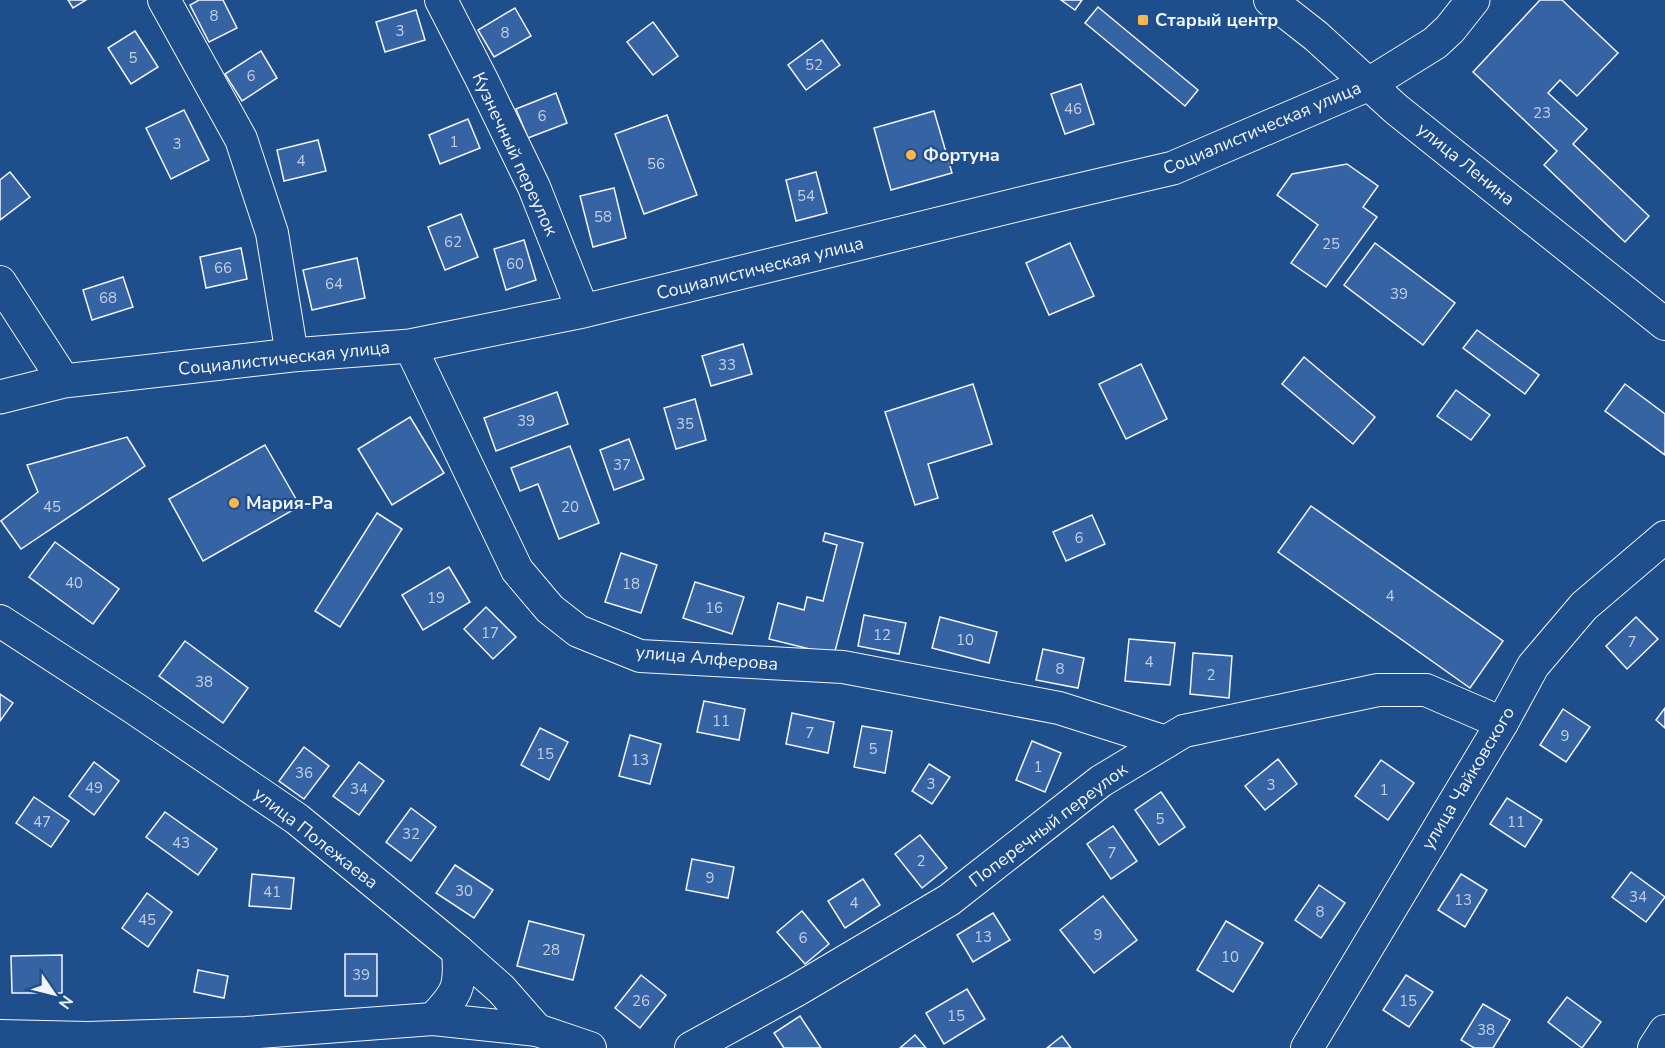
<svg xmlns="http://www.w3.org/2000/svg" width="1665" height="1048" font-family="'Nunito Sans',sans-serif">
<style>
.building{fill:#3563a3;stroke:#f2f6ff;stroke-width:1.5}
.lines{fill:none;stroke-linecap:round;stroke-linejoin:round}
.minor-casing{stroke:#f2f6ff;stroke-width:34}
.major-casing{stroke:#f2f6ff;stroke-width:35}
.minor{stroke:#1f4e8c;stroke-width:32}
.major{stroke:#1f4e8c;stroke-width:33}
.poi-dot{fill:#ffb74d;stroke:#1f4e8c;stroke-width:2}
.labels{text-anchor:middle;stroke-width:4.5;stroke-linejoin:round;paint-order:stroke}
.number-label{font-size:15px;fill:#c3d1e8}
.poi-label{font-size:18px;font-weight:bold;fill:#f2f6ff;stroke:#1f4e8c;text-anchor:start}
.street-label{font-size:18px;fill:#f2f6ff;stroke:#1f4e8c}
</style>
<rect width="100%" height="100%" fill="#1f4e8c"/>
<g class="building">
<polygon points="68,0 86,0 73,8"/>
<polygon points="199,0 223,0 237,28 209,42 190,5"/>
<polygon points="1061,0 1082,0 1075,10"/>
<polygon points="1540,0 1562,0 1618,53 1577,96 1560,80 1548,93 1587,129 1573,144 1649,216 1625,242 1544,165 1557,151 1473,72"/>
<polygon points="1098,7 1198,90 1185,106 1085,23"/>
<polygon points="515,8 531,36 494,57 478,30"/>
<polygon points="416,10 425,40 385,52 376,22"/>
<polygon points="653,22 678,56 653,75 627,42"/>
<polygon points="135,31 158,67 131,84 108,48"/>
<polygon points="822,40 840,65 806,90 788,65"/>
<polygon points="261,51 277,78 242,101 225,74"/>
<polygon points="1081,84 1094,124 1065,134 1051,94"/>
<polygon points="556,93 567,123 528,138 516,109"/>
<polygon points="184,110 209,160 171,179 146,128"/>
<polygon points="934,111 952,173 891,190 874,128"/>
<polygon points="667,115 697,195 644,214 615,134"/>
<polygon points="468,119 480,148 440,164 429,135"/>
<polygon points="318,140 326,171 284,181 277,150"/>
<polygon points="1347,164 1378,186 1363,207 1377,217 1326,287 1291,263 1318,225 1277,195 1292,174"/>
<polygon points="10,172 30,197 0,220 0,180"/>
<polygon points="816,172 827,213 796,221 786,180"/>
<polygon points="614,188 626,238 593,247 580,196"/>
<polygon points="461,214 478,257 445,270 428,227"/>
<polygon points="524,240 536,280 506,290 494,249"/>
<polygon points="1070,243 1094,296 1049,315 1026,263"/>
<polygon points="1375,243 1455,303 1423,345 1344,285"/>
<polygon points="241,248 247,279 206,288 200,257"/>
<polygon points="357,258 365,298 312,310 303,270"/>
<polygon points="123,277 133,307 92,320 83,290"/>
<polygon points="1477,330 1539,375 1525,394 1463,348"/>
<polygon points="743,344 752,374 711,386 702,356"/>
<polygon points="1304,357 1375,417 1353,444 1282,384"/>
<polygon points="1141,364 1167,419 1126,439 1099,384"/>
<polygon points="973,384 992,444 928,464 938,498 915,505 885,412"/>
<polygon points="1625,384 1665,414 1665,455 1605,411"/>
<polygon points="1456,390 1490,415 1471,440 1437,416"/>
<polygon points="557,392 568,424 496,451 484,418"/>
<polygon points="695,399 706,440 676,449 664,408"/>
<polygon points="410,417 444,473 392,505 358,449"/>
<polygon points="127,437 145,466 21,549 1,521 38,492 27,465"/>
<polygon points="629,439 644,479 614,490 600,450"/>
<polygon points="265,445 300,506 203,561 169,499"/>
<polygon points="570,446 599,523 559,539 538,484 520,491 511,468"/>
<polygon points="1311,506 1503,641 1470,688 1278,552"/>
<polygon points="377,513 402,529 340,627 315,611"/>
<polygon points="1092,515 1105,544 1066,561 1053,532"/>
<polygon points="825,533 863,543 834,655 769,639 778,603 804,610 807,597 823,601 837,545 823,541"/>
<polygon points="55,542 119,589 93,624 29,577"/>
<polygon points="621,553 657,565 641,613 605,602"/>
<polygon points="449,567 470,602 423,630 402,595"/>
<polygon points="695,582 744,597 732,634 683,618"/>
<polygon points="486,607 516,637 493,659 464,629"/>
<polygon points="864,615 906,623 899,654 858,646"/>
<polygon points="940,617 997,632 989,663 932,648"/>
<polygon points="1636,617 1658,639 1627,669 1606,646"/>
<polygon points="1129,639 1175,643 1170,685 1125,681"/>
<polygon points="185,641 248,688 223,723 159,676"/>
<polygon points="1043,649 1084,658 1078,688 1036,680"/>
<polygon points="1193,653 1232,656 1229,698 1190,694"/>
<polygon points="0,694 13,703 0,721"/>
<polygon points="704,701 745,709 739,740 697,732"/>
<polygon points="1665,708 1665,728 1656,720"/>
<polygon points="1563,709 1590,727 1566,762 1540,745"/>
<polygon points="792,713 834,722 828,753 786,744"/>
<polygon points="862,726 892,731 885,773 854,767"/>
<polygon points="540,728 568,742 549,780 521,765"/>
<polygon points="630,735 661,744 650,784 619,776"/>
<polygon points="1032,741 1061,753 1045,792 1016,780"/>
<polygon points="304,747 329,766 304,799 279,781"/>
<polygon points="1278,759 1297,784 1265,810 1245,786"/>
<polygon points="1381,760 1414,783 1388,820 1355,796"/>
<polygon points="94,762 119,781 94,815 69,796"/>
<polygon points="359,762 384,781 359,815 333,796"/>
<polygon points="929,764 950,777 932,804 912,791"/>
<polygon points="1161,792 1185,827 1159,845 1135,810"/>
<polygon points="34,797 69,821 51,847 16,823"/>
<polygon points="1507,798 1542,820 1525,847 1490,824"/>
<polygon points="411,808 436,827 411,861 386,842"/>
<polygon points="165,812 217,849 198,875 146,837"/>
<polygon points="1113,826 1137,861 1111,879 1087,844"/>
<polygon points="920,835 947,868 922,888 895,854"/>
<polygon points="692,859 734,867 728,898 686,890"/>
<polygon points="455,865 493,890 474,918 436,893"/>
<polygon points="1631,872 1665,897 1646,922 1612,897"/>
<polygon points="252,874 294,878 291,909 249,906"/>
<polygon points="1461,874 1487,890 1465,927 1438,910"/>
<polygon points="863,879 880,905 845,928 828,901"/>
<polygon points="1319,885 1345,903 1321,938 1295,920"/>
<polygon points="147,893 172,912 148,947 122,928"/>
<polygon points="1103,896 1137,940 1094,973 1060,930"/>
<polygon points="802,911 829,944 805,964 777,932"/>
<polygon points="993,913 1010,940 973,962 957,935"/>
<polygon points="529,921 584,935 573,980 517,966"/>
<polygon points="1226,921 1263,943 1233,992 1197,970"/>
<rect x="345" y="954" width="32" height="42"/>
<polygon points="62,955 62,993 12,993 11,956"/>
<polygon points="198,970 228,976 224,998 194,992"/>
<polygon points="641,975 666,995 640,1028 615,1008"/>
<polygon points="1406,975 1433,992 1409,1027 1383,1010"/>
<polygon points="967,989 985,1019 944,1044 926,1013"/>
<polygon points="1567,997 1601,1022 1582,1048 1548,1022"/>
<polygon points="1483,1004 1510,1020 1493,1048 1474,1048 1461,1040"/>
<polygon points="800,1016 821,1048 784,1048 774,1033"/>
<polygon points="915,1035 926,1048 900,1048"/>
<polygon points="1062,1036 1071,1048 1047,1048"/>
</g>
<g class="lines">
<defs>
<g id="minor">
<polyline points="164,0 241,139 272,233 292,355"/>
<polyline points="441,0 482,80 534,187 583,311"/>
<polyline points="1270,0 1316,36 1396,109 1665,324"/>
<polyline points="0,282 64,381"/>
<polyline points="410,346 517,570 550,609 578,631 640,656 843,667 1059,708 1166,742"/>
<polyline points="0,621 134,708 297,819 458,951 501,989 537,1030 590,1048"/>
<path d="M433 1019C458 993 461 987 458 951"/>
<polyline points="0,1036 88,1038 246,1033 433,1019 537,1030"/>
<polyline points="691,1048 795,991 949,900 1101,781 1184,731 1378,690 1426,690 1502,723"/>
<polyline points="1307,1048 1502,723 1533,666 1584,606 1665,537"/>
<polyline points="1654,1048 1665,1031"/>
</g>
<polyline id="major" points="0,397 64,381 292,355 410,346 583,311 1045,198 1173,168 1369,84 1435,43 1450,29 1473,0"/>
</defs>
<use href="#minor" class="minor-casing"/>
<use href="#major" class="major-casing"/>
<use href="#minor" class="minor"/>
<use href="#major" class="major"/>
</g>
<g class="poi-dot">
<rect x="1137" y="14" width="12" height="12" rx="3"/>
<circle cx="911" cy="155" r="6"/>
<circle cx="234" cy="503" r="6"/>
</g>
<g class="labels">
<g class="number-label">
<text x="214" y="21">8</text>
<text x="400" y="36">3</text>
<text x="505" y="38">8</text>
<text x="133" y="63">5</text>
<text x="814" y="70">52</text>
<text x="251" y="81">6</text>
<text x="1073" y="114">46</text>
<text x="1542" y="118">23</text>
<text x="542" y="121">6</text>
<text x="454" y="147">1</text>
<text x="177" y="149">3</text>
<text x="301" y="166">4</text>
<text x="656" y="169">56</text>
<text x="806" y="201">54</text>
<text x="603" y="222">58</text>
<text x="453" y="247">62</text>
<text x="1331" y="249">25</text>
<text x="515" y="269">60</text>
<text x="223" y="273">66</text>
<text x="334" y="289">64</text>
<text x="1399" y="299">39</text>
<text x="108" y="303">68</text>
<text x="727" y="370">33</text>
<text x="526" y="426">39</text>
<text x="685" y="429">35</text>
<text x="622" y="470">37</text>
<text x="52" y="512">45</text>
<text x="570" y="512">20</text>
<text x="1079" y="543">6</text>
<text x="74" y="588">40</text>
<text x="631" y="589">18</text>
<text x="1390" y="601">4</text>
<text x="436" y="603">19</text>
<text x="714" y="613">16</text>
<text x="490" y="638">17</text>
<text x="882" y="640">12</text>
<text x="965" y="645">10</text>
<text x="1632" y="647">7</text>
<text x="1149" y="667">4</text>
<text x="1060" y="674">8</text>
<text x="1211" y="680">2</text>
<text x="204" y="687">38</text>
<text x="721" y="726">11</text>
<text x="810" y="738">7</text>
<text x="1565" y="741">9</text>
<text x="873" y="754">5</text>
<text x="545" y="759">15</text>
<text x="640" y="765">13</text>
<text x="1038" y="772">1</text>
<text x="304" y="778">36</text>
<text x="931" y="789">3</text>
<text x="1271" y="790">3</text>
<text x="94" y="793">49</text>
<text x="359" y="794">34</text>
<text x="1384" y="795">1</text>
<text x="1160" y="824">5</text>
<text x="42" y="827">47</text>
<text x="1516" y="827">11</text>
<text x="411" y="839">32</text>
<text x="181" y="848">43</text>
<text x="1112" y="858">7</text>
<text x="921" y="866">2</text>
<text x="710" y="883">9</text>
<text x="464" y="896">30</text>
<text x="272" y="897">41</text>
<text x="1638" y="902">34</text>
<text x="1463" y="905">13</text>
<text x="854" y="908">4</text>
<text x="1320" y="917">8</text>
<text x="147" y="925">45</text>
<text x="1098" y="940">9</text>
<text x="983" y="942">13</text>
<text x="803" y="943">6</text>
<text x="551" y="955">28</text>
<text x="1230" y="962">10</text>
<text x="361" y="980">39</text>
<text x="641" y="1006">26</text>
<text x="1408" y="1006">15</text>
<text x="956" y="1021">15</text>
<text x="1486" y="1035">38</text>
</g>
<g class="poi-label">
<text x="1155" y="26">Старый центр</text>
<text x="923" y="161">Фортуна</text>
<text x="246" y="509">Мария-Ра</text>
</g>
<g class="street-label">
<text transform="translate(1262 128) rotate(-23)" y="6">Социалистическая улица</text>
<text transform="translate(515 154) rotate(65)" y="6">Кузнечный переулок</text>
<text transform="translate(1466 164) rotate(39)" y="6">улица Ленина</text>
<text transform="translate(760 268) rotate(-14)" y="6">Социалистическая улица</text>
<text transform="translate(284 358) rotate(-6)" y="6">Социалистическая улица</text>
<text transform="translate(707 658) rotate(5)" y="6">улица Алферова</text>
<text transform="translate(1468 778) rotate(-59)" y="6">улица Чайковского</text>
<text transform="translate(1048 825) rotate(-37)" y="6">Поперечный переулок</text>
<text transform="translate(316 838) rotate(38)" y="6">улица Полежаева</text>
</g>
</g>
<g transform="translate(54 994) rotate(125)" stroke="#1f4e8c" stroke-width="4.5" paint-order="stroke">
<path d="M0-4.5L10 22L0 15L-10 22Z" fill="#f2f6ff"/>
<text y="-9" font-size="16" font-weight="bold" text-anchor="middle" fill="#f2f6ff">N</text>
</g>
</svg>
